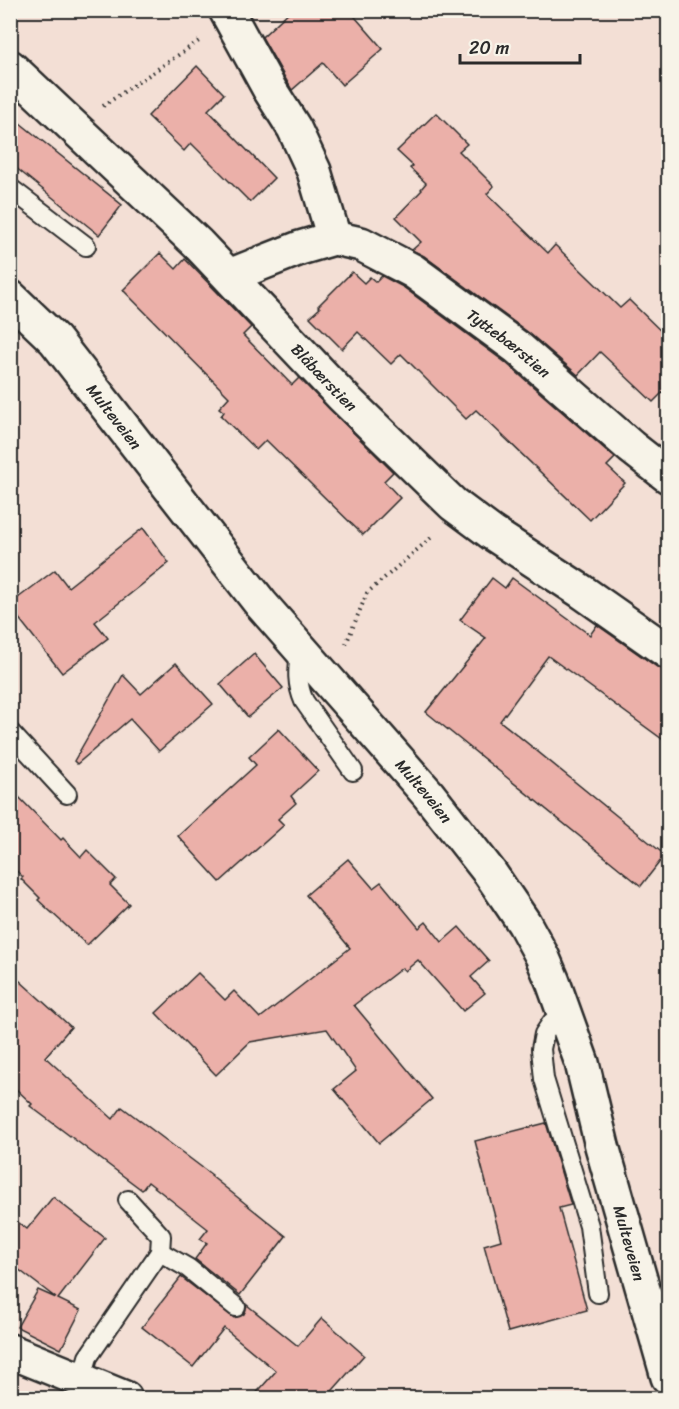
<svg xmlns="http://www.w3.org/2000/svg" width="679" height="1409" font-family="Sriracha,sans-serif">
<style>
.building{fill:#ebb0a9;stroke:#2b2b2b;stroke-width:1.5}
.lines{fill:none;stroke-linecap:round;stroke-linejoin:round}
.service-casing{stroke:#2b2b2b;stroke-width:22}
.minor-casing{stroke:#2b2b2b;stroke-width:38}
.path{stroke:#2b2b2b;stroke-width:4;stroke-dasharray:1.5 4.5;stroke-linecap:butt}
.service{stroke:#f7f3e8;stroke-width:18}
.minor{stroke:#f7f3e8;stroke-width:33}
.labels{text-anchor:middle;stroke-width:5;stroke-linejoin:round;paint-order:stroke}
.street-label{font-size:16px;fill:#2b2b2b;stroke:#f7f3e8}
</style>
<rect width="100%" height="100%" fill="#f3dfd5"/>
<filter id="ink" filterUnits="userSpaceOnUse"><feTurbulence type="fractalNoise" baseFrequency=".0167" numOctaves="2"/><feDisplacementMap in="SourceGraphic" scale="12" xChannelSelector="R" yChannelSelector="G"/><feConvolveMatrix kernelMatrix="1 2 1 2 8 2 1 2 1" color-interpolation-filters="sRGB"/></filter>
<g filter="url(#ink)">
<g class="building">
<polygon points="291,10 349,10 383,49 342,85 323,63 292,90 262,37"/>
<polygon points="197,66 224,94 208,110 274,178 250,202 191,143 184,151 148,116"/>
<polygon points="436,113 467,144 459,151 494,186 487,194 517,223 548,253 555,245 620,308 629,300 669,339 669,386 653,402 600,352 578,375 529,333 424,256 412,250 421,242 396,217 422,190 421,189 426,183 410,168 413,166 397,151"/>
<polygon points="10,115 122,205 99,235 10,163"/>
<polygon points="160,253 176,269 185,259 251,327 243,335 292,385 299,378 393,472 384,481 400,498 363,535 266,440 256,450 221,416 224,412 219,408 229,397 123,290"/>
<polygon points="352,272 364,283 370,277 376,282 382,276 403,287 506,363 615,458 607,466 625,483 590,520 476,410 466,419 401,354 391,364 358,332 342,349 310,317 320,308 318,306"/>
<polygon points="143,528 169,563 95,622 108,638 62,673 10,607 10,604 55,570 68,587"/>
<polygon points="492,578 505,588 512,578 590,635 597,625 657,667 669,670 669,744 548,656 500,721 665,855 641,886 426,712 486,638 460,620"/>
<polygon points="254,654 283,688 248,717 220,684"/>
<polygon points="176,663 213,704 159,751 130,719 77,764 74,761 123,675 141,694"/>
<polygon points="279,729 318,771 291,796 296,803 278,819 284,825 220,882 178,836 256,765 249,757"/>
<polygon points="10,788 61,840 63,838 81,857 87,850 116,879 110,885 129,904 87,945 38,900 40,898 21,879 23,877 10,865"/>
<polygon points="348,859 373,888 381,882 419,928 426,922 442,942 459,927 489,961 471,977 485,993 463,1011 418,960 405,971 402,968 354,1005 432,1099 379,1143 334,1089 356,1071 327,1029 250,1042 216,1075 156,1013 198,973 225,1000 234,991 260,1018 350,948 306,895"/>
<polygon points="10,972 71,1027 45,1057 113,1119 122,1107 212,1175 211,1176 286,1236 240,1295 195,1259 207,1243 200,1239 208,1229 148,1182 142,1190 30,1106 32,1104 16,1089 10,1095"/>
<polygon points="546,1123 571,1205 559,1208 587,1310 508,1332 484,1245 501,1240 475,1141"/>
<polygon points="53,1197 105,1238 58,1299 81,1310 61,1349 17,1327 38,1290 56,1298 10,1263 10,1216 27,1229"/>
<polygon points="181,1277 234,1318 244,1314 247,1305 298,1346 322,1318 364,1355 326,1398 252,1398 276,1371 224,1328 193,1367 142,1327"/>
</g>
<g class="lines">
<defs>
<g id="service">
<polyline points="10,188 86,246"/>
<path d="M300 650C298 669 296 683 304 701L353 771"/>
<polyline points="10,732 67,794"/>
<polyline points="566,1013 552,1022 544,1034 541,1049 544,1079 589,1226 598,1293"/>
<polyline points="160,1252 188,1268 236,1307"/>
<polyline points="81,1381 88,1357 160,1252 161,1236 128,1200"/>
</g>
<g id="minor">
<polyline points="226,10 270,90 294,128 314,171 334,238"/>
<path id="s1" d="M10 67 198 244 342 396 453 504 492 533 581 591 668 652"/>
<path id="s2" d="M229 276 300 248 334 238 361 244 413 271 518 348 631 447 668 476"/>
<path id="s3" d="M10 297 55 340 261 604 428 794 490 873 524 923 542 956 553 982 582 1063 602 1146 668 1377"/>
<polyline points="10,1351 125,1398"/>
</g>
</defs>
<use href="#service" class="service-casing"/>
<use href="#minor" class="minor-casing"/>
<g class="path">
<polyline points="103,106 202,39"/>
<polyline points="346,644 367,593 433,536"/>
</g>
<use href="#service" class="service"/>
<use href="#minor" class="minor"/>
</g>
</g>
<g class="labels">
<g class="street-label">
<text dy="6" stroke="none"><textPath href="#s2" startOffset="318">Tyttebærstien</textPath></text>
<text dy="6" stroke="none"><textPath href="#s1" startOffset="442">Blåbærstien</textPath></text>
<text dy="6" stroke="none"><textPath href="#s3" startOffset="159">Multeveien</textPath></text>
<text dy="6" stroke="none"><textPath href="#s3" startOffset="645">Multeveien</textPath></text>
<text dy="6" stroke="none"><textPath href="#s3" startOffset="1149">Multeveien</textPath></text>
</g>
</g>
<rect width="679" height="1409" fill="none" stroke="#f7f3e8" stroke-width="36"/>
<rect x="18" y="18" width="643" height="1373" fill="none" stroke="#2b2b2b" stroke-width="2" filter="url(#ink)"/>
<path d="M460 54v9h120v-9" fill="none" stroke="#2b2b2b" stroke-width="3"/>
<text x="469" y="54" font-size="18" fill="#2b2b2b" stroke="#f7f3e8" stroke-width="4.5" paint-order="stroke">20 m</text>
</svg>
